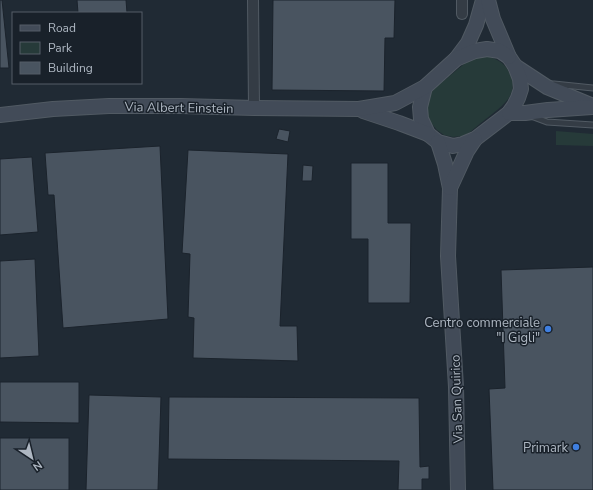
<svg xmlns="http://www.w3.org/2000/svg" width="593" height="490" font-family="'Nunito Sans',sans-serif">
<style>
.green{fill:#263a39}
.building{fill:#495460;stroke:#1b232c}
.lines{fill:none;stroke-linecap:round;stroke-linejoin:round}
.lane-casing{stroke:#515a63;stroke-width:7}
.street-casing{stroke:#515a63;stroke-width:12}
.secondary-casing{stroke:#515a63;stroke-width:16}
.lane{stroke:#343c45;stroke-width:5}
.street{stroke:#343c45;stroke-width:10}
.secondary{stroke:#424b58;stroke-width:14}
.shop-dot{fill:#3f7fe0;stroke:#19212a;stroke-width:1.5}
.labels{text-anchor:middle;stroke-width:3;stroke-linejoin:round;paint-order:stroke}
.street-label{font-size:13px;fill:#aeb7c2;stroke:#19212a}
.poi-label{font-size:13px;fill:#aeb7c2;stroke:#19212a;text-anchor:end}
</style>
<rect width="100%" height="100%" fill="#202a34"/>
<g class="green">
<path d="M485 56C495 58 504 62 509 72 520 92 505 104 491 115 483 121 476 127 469 133L462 136 453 137 444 135 437 130 431 123 427 114V105L429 96 434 89 470 59Z"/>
<polygon points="556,131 593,134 593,146 556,145"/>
</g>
<g class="building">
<polygon points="0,0 2,0 9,68 0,68"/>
<polygon points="77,0 126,0 127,13 78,13"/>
<polygon points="273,0 395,0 394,38 385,38 384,91 272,90"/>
<polygon points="279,129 290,131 288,142 276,139"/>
<polygon points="160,146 168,319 63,328 54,195 48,195 45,153"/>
<polygon points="188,150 288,154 280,326 297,326 298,361 193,358 194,318 188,317 190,254 182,253"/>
<polygon points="32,157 38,232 0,235 0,159"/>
<polygon points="351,163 388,163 388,223 411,223 410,303 368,303 368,239 351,239"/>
<polygon points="303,165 313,166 312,181 302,181"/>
<polygon points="35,259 39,356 0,358 0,261"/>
<polygon points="593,267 593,490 493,490 489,389 505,388 501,270"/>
<polygon points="0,382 79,382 79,423 0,422"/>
<polygon points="89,395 161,397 158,490 86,490"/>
<polygon points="169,397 419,398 420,467 429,466 429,479 422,479 422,490 398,490 399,461 168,459"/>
<rect x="0" y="438" width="69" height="52"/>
</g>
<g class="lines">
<defs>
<g id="lane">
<polyline points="554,84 593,88"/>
<polyline points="531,116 547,122 593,125"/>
</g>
<g id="street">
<polyline points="253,0 254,108"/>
<polyline points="462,0 462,14"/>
</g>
<g id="secondary">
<polyline points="456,59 468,43 476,25 483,0"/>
<polyline points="515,66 547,87 593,106"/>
<polyline points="425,87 420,107 421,119 428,134 438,142 453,146 463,144 475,139 509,113 514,106 518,98 521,89 520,79 515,66 509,57 493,19 488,0"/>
<polyline points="363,111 399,123 428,134"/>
<polyline points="509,113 525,113 548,110 592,107"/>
<polyline points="0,115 53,109 109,106 181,106 254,108 359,109 395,103 425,87 456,59 475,51 487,49 500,51 509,57"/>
<polyline points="438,142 445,164 450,188 448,256 456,387 458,490"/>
<polyline points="450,188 467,151 475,139"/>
</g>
</defs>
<use href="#lane" class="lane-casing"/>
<use href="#street" class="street-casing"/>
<use href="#secondary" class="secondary-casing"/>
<use href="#lane" class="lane"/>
<use href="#street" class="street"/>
<use href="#secondary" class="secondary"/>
</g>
<g class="shop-dot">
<circle cx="548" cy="329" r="4"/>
<circle cx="576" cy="447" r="4"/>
</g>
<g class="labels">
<g class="street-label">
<text transform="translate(179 107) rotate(1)" y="5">Via Albert Einstein</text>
<text transform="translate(456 399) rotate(-92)" y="5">Via San Quirico</text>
</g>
<g class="poi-label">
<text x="540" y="327">Centro commerciale<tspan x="540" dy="15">"I Gigli"</tspan></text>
<text x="568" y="452">Primark</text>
</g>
</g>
<rect x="12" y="12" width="130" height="72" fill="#19212a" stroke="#555d67"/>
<rect x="20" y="25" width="20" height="6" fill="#424b58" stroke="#555d67"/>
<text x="48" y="32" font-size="12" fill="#aeb7c2">Road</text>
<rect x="20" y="42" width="20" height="12" fill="#263a39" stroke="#555d67"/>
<text x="48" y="52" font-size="12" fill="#aeb7c2">Park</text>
<rect x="20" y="62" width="20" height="12" fill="#495460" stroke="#555d67"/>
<text x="48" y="72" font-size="12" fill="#aeb7c2">Building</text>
<g transform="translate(32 458) rotate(145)" stroke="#19212a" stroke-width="3" paint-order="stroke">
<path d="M0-3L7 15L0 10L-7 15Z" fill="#aeb7c2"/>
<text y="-6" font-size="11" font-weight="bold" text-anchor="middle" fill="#aeb7c2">N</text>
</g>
</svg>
